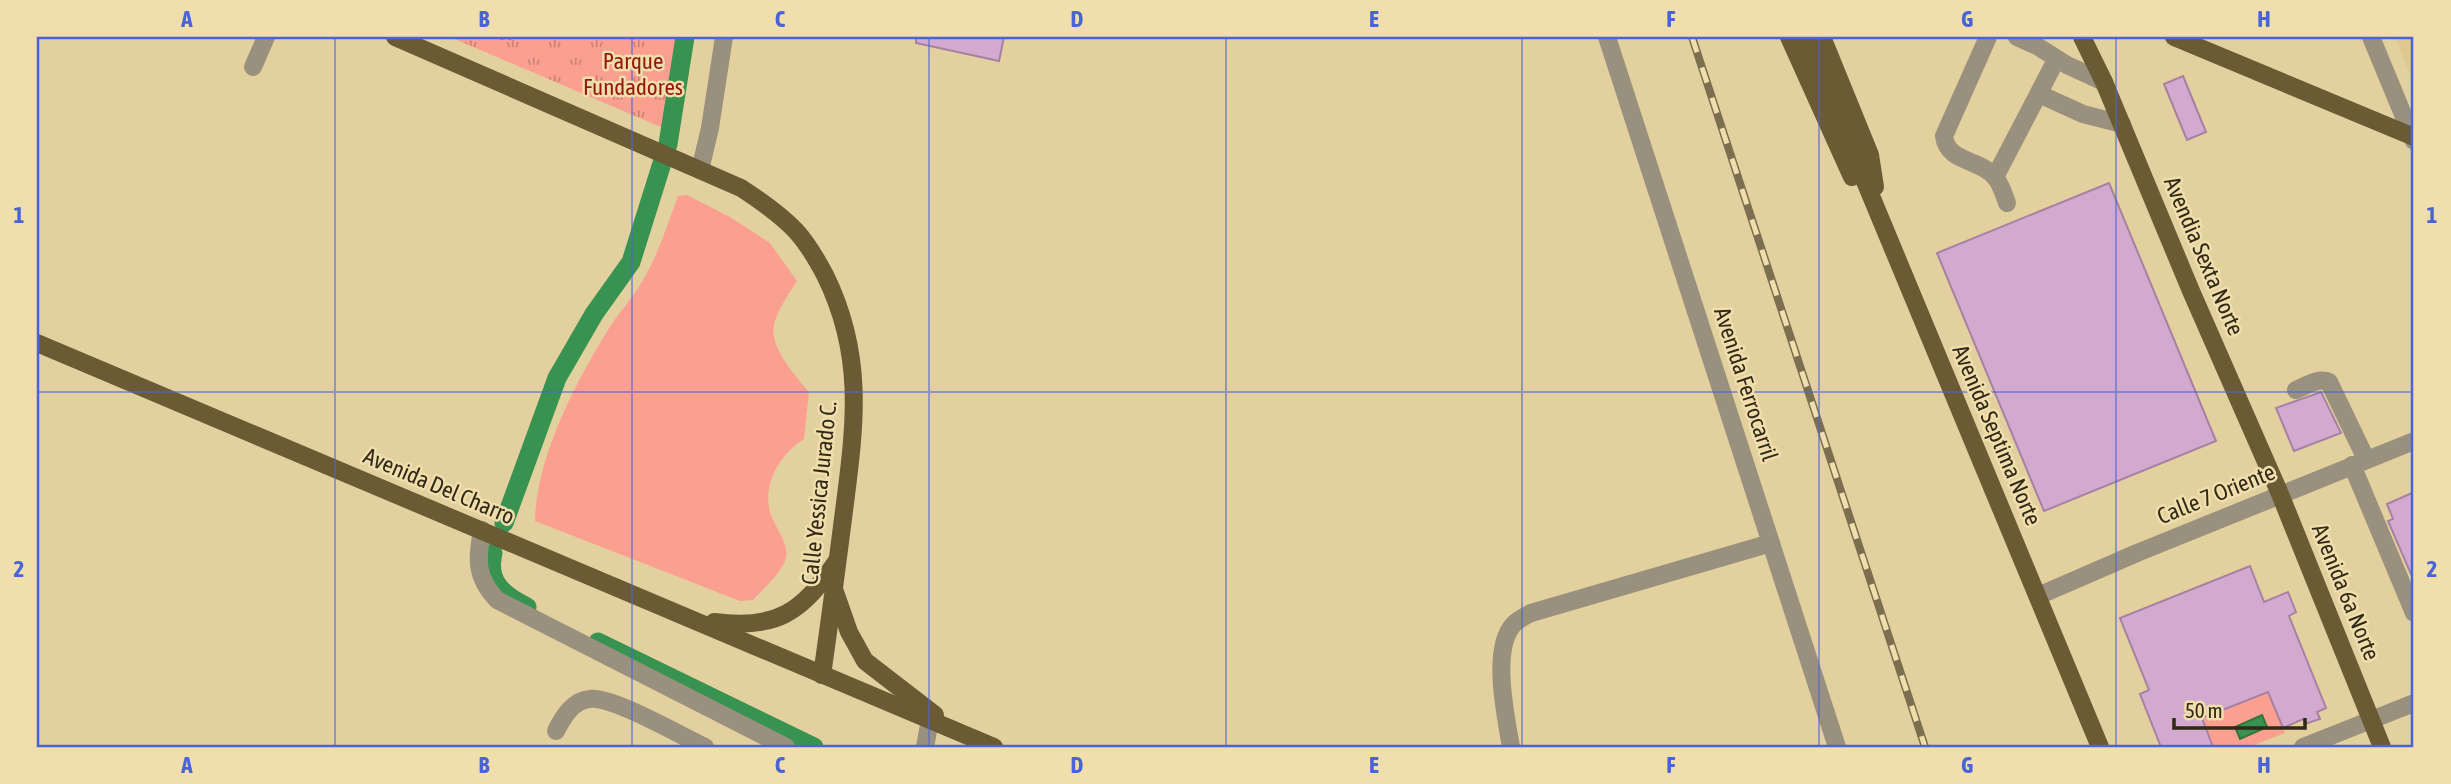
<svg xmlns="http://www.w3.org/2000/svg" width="2451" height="784" font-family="'Asap Condensed',sans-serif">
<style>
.built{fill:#dfc990}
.grass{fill:#fba091}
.park{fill:url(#park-tufts)}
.water{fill:#389351;stroke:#36733f;stroke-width:2}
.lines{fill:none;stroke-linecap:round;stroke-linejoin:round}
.canal{stroke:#389351;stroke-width:19}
.building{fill:#d3aacf;stroke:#a780a3;stroke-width:2}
.path{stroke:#968864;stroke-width:3.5;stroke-dasharray:5 5;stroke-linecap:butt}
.minor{stroke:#99917d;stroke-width:18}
.major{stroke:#6a5b35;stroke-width:18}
.rail-casing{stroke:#7c6f50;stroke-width:8}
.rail{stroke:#f0deac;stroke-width:5;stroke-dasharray:16;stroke-linecap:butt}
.grid{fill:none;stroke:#4964d8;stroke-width:2;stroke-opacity:0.55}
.labels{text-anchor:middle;stroke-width:5;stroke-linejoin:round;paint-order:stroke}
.park-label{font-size:23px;fill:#94160d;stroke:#f0deac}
.street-label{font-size:23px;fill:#312916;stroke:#f0deac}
.neatline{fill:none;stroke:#4964d8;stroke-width:2.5}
.grid-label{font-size:23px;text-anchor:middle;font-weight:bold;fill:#4964d8}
</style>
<defs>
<pattern id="park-tufts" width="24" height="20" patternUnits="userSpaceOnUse" patternTransform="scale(1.75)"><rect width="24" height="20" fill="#fba091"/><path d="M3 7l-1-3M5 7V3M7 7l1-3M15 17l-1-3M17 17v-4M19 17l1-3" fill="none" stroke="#cc8275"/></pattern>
</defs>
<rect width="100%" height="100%" fill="#e3d09f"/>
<polygon class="built" points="2395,37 2414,37 2414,85"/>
<g class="grass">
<path d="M687 195 730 217 770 243 797 281C789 294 777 310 774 325 769 348 796 376 809 392L804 439C780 454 761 485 771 515 776 529 791 546 785 561 779 575 763 589 753 600L740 601 535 521C536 459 574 385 606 333 616 316 630 301 640 285 657 258 667 226 678 196Z"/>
<polygon points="2268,692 2285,733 2249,747 2213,747 2202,718"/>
</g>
<polygon class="park" points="450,37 676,37 663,128"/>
<polygon class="water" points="2262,715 2267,727 2240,739 2235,727"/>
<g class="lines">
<g class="canal">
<polyline points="504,523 557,378 594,314 631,262 668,144 685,37"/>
<path d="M493 553C486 582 503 595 527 607"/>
<polyline points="598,642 814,747"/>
</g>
</g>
<g class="building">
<polygon points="916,37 1004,37 999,61 916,43"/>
<polygon points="2183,76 2206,132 2187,140 2164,84"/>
<polygon points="2109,183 2216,441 2044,511 1937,253"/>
<polygon points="2321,392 2341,433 2294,451 2276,408"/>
<polygon points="2414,492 2414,581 2388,521 2393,519 2387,504"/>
<polygon points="2250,566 2264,602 2288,592 2296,612 2289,616 2326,708 2317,712 2320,719 2305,724 2303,719 2283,728 2268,692 2202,718 2213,747 2161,747 2140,694 2149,690 2120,618"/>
</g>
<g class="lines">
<polyline class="path" points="499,37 506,40 512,37"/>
<g class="minor">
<polyline points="1607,37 1837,747"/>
<path d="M1988 37 1944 136C1947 163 1981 159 1995 177 2001 184 2004 195 2007 203"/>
<polyline points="2017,37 2037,46 2067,65 2104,82"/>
<polyline points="2371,37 2414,141"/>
<polyline points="253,67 266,37"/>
<polyline points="2039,94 2083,114 2122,124"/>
<polyline points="700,170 710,128 724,37"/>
<polyline points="1995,177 2056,60"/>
<path d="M2296 390C2305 386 2319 377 2329 382L2366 459"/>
<polyline points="2352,465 2414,613"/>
<path d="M482 530C477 561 475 576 497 600L786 747"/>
<polyline points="2038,596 2137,553 2414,441"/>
<path d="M556 731C563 717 573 700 590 699 612 696 681 736 705 747"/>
<polyline points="925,747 930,720"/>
<path d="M1511 747C1506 717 1491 650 1513 625 1517 620 1525 616 1531 613L1771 543"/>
<polyline points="2303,747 2414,703"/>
</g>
<g class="major">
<path d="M395 37 741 188C761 201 780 214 796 231 808 244 817 260 825 275 865 356 855 425 844 511 837 565 830 620 822 675"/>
<polyline points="1789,37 1852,177"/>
<polyline points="1805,37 2100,747"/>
<polyline points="1822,37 1870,155 1875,187"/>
<polyline points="2082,37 2104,82 2191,291 2280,494 2382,747"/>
<polyline points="2174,37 2414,137"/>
<polyline points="37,343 994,747"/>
<polyline points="835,592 849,632 865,661 935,715"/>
<path d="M714 622C777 630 802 612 836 562"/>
</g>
<defs>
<polyline id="rail" points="1692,37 1925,747"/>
</defs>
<use href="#rail" class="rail-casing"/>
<use href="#rail" class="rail"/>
</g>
<path class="grid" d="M335 37V747M632 37V747M929 37V747M1226 37V747M1522 37V747M1819 37V747M2116 37V747M37 392H2414"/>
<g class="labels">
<g class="park-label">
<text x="633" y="69">Parque<tspan x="633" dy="26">Fundadores</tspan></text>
</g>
<g class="street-label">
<text transform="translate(2204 256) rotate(67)" y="8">Avendia Sexta Norte</text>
<text transform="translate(1746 384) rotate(72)" y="8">Avenida Ferrocarril</text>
<text transform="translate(1997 435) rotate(67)" y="8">Avenida Septima Norte</text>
<text transform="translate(439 486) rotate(23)" y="8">Avenida Del Charro</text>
<text transform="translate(819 493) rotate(-84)" y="8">Calle Yessica Jurado C.</text>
<text transform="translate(2216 494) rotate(-22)" y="8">Calle 7 Oriente</text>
<text transform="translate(2346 592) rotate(68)" y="8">Avenida 6a Norte</text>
</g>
</g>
<rect width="2451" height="784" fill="none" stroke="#f0deac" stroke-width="77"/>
<path d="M2174 718v10h131v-10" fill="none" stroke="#312916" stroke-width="3.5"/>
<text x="2185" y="718" font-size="21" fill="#312916" stroke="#f0deac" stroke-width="5" paint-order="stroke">50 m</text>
<rect x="38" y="38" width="2374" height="708" class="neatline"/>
<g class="grid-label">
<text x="187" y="27">A</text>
<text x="484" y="27">B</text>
<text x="780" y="27">C</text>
<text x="1077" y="27">D</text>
<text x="1374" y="27">E</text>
<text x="1671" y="27">F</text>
<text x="1967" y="27">G</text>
<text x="2264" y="27">H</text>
<text x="19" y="223">1</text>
<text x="2432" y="223">1</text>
<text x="19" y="577">2</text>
<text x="2432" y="577">2</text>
<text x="187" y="773">A</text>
<text x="484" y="773">B</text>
<text x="780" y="773">C</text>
<text x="1077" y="773">D</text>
<text x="1374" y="773">E</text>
<text x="1671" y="773">F</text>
<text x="1967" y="773">G</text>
<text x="2264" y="773">H</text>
</g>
</svg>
